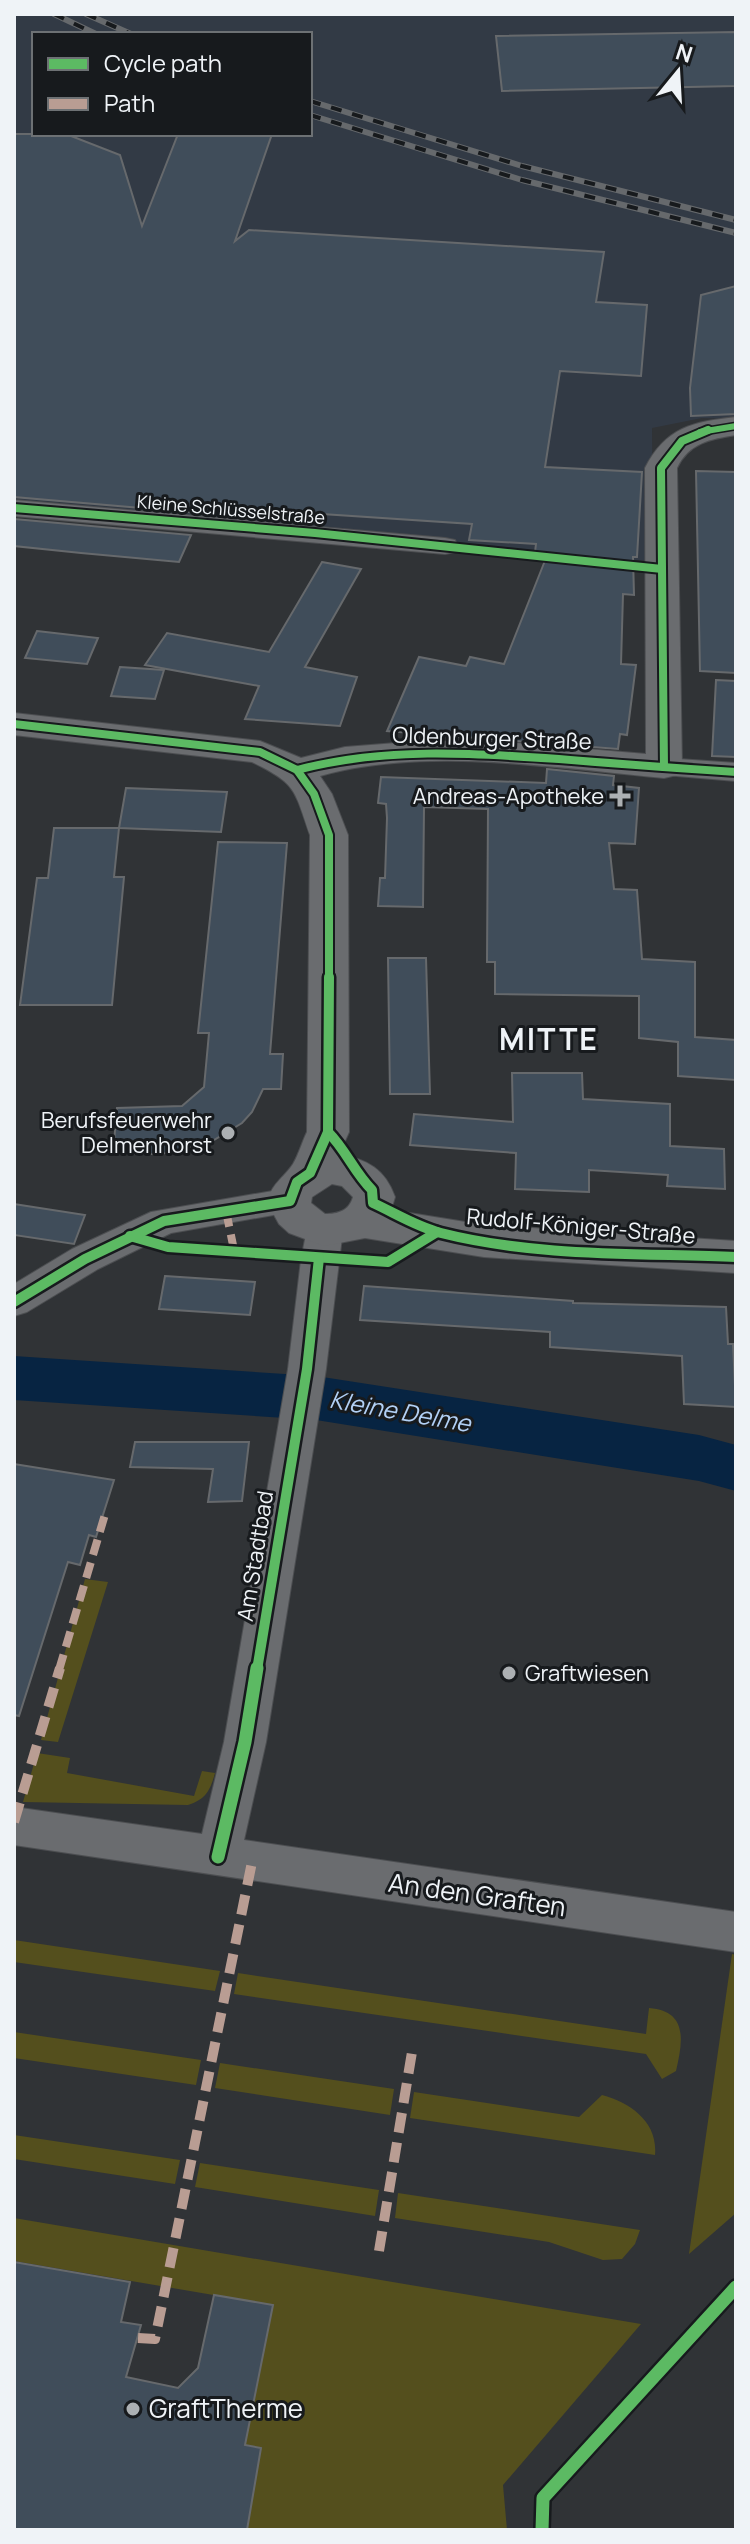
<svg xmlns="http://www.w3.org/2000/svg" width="750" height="2544" font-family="Manrope,sans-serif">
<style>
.built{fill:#323a45;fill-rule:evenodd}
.green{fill:#544f1d}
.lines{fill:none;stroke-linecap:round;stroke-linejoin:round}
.river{fill:#072442;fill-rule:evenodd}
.building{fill:#404d5a;stroke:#66696c;stroke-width:2}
.street-casing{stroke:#4c4e51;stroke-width:2}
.secondary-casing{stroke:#4c4e51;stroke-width:2}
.street{fill:#6a6c6f;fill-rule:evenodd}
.secondary{fill:#6a6c6f;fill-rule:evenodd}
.rail-casing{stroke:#66696c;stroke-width:6}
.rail{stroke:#171a1d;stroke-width:4;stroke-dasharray:11;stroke-linecap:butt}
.quiet-far1{stroke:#b99d93;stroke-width:8;stroke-dasharray:16 8;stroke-linecap:butt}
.quiet{stroke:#b99d93;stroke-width:10;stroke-dasharray:20 10;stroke-linecap:butt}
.cycleway-far3-casing{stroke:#171a1d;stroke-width:9}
.cycleway-far2-casing{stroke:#171a1d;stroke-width:12}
.cycleway-far1-casing{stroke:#171a1d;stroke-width:15}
.cycleway-casing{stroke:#171a1d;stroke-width:18}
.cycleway-far3{stroke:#5cba63;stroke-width:6}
.cycleway-far2{stroke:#5cba63;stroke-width:8}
.cycleway-far1{stroke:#5cba63;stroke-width:10}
.cycleway{stroke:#5cba63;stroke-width:13}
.poi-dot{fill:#acb0b3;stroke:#171a1d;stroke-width:3}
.labels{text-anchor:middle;stroke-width:6;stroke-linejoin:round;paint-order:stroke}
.far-street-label{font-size:18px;fill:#eff3f7;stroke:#171a1d}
.street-label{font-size:22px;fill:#eff3f7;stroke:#171a1d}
.poi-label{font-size:22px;fill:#eff3f7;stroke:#171a1d;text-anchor:end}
.water-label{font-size:24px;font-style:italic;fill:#b2d0f5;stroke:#171a1d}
.near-street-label{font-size:26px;fill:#eff3f7;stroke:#171a1d}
.near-poi-label{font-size:26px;fill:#eff3f7;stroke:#171a1d;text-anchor:start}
.district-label{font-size:30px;font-weight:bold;letter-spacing:2px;fill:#eff3f7;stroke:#171a1d}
</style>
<rect width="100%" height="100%" fill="#303336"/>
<path class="built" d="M14 14H736V419L702 418 652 428 653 561 533 555 446 542 14 504ZM34 34H310V134H34Z"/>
<g class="green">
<polygon points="85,1579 108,1582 58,1742 41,1740"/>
<path d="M37 1753 70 1758 67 1773 194 1796 202 1771 215 1773C210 1791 206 1799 188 1805L23 1802Z"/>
<polygon points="14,1940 220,1971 215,1991 14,1962"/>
<polygon points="732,1954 736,1955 736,2213 689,2254"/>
<path d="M238 1973 646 2034 649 2008C688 2011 683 2041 676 2071L662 2079 646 2054 234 1994Z"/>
<polygon points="14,2032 201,2060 196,2085 14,2058"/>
<polygon points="220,2063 394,2089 390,2115 215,2088"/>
<path d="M414 2092 579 2117 602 2095C631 2103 658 2122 655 2155L410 2118Z"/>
<polygon points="14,2135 180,2160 175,2184 14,2159"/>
<polygon points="200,2163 379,2190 375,2216 195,2187"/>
<polygon points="398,2193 640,2230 635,2244 622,2259 603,2260 549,2242 395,2218"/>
<polygon points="14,2218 641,2324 503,2485 507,2530 247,2530 261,2448 245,2445 272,2305 14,2261"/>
</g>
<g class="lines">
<polygon class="river" points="14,1356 316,1376 699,1435 736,1445 736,1491 699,1481 316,1420 14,1400"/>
</g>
<g class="building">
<polygon points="736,32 736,86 502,91 496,36"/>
<polygon points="14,134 66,134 120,155 142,226 178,134 272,134 235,241 249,230 604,252 596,302 647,305 641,376 560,371 545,467 642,472 637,557 633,557 634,595 623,594 621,664 636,665 627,735 620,734 618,749 387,731 419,657 466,666 470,657 504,664 548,553 535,552 536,544 469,540 472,524 202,506 199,513 14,497"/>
<polygon points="736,286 736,414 691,416 690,388 701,295"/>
<polygon points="696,471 736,472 736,673 700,671"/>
<polygon points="14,519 191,535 179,562 81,553 14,546"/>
<polygon points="322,562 361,569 305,667 357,677 340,726 245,719 259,686 145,665 167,633 269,652"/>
<polygon points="37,631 98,638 87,664 25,658"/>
<polygon points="120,667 164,670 155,699 111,696"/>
<polygon points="716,680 736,681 736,757 712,756"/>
<polygon points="547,769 614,776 613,785 639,788 635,844 609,843 614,889 637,890 642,959 695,962 695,1037 736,1040 736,1080 678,1076 678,1042 639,1038 639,996 495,994 495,962 487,962 488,809 424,807 423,907 378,906 380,878 385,878 387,818 386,804 378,803 381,777 546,783"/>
<polygon points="126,788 227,792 221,832 119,828"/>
<polygon points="54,828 119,828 114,877 124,877 112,1005 20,1005 37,878 48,878"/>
<polygon points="218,842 287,843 270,1054 283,1054 281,1089 263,1089 252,1112 242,1123 209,1143 161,1154 113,1154 117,1108 182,1106 204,1087 209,1033 198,1033"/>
<polygon points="388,958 426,958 430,1094 390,1094"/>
<polygon points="512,1073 582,1073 583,1099 670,1104 670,1146 724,1149 725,1189 667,1186 668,1175 589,1170 589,1192 515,1189 516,1153 410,1145 414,1114 513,1122"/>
<polygon points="14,1204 85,1215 74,1244 14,1235"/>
<polygon points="165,1276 255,1282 250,1315 159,1309"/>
<polygon points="364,1286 573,1301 573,1303 726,1307 728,1344 733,1344 736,1407 684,1404 682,1356 550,1347 550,1332 360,1320"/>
<polygon points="135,1442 249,1442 242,1501 208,1502 213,1469 130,1467"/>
<polygon points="14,1464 114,1480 96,1537 89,1535 80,1565 68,1562 19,1716 14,1715"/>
<polygon points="14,2262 130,2282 121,2322 141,2325 126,2377 178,2388 198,2368 214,2295 273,2305 245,2445 261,2448 247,2530 14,2530"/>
</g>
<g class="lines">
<defs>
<g id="street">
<polygon points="14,500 445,538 455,540 458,546 455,552 445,554 14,516"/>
<polygon points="664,758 736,763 736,781 653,774 649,767 653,760"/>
<polygon points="290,1188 302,1192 308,1201 302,1210 171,1233 98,1269 27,1312 14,1316 14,1284 72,1249 151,1212"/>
<polygon points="325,1216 338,1220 343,1229 326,1369 266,1742 244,1840 736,1912 736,1952 14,1845 14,1807 202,1834 224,1742 288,1369 301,1260 307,1229 312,1220"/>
</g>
<path id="secondary" d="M736 417V435C710 439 689 443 677 468L682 767 677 775 664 778C556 768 425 746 320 776L332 794 348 835 349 1132 339 1154C368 1160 385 1169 395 1197L391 1210 484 1225 736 1241V1273L484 1257 365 1238 324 1246 289 1233 279 1224 268 1204C269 1185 284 1178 293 1164 299 1154 302 1142 307 1132L310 835C294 789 297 784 252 762L14 735V713L260 741 301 758 345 747 422 741 504 742 646 754 645 468C666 427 693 422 736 417ZM332 1184 342 1186 353 1197C349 1211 338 1214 325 1214L311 1203 312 1197Z"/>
</defs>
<use href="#street" class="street-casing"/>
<use href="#secondary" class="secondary-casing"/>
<use href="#street" class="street"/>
<use href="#secondary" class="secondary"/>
<defs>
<g id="rail">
<polyline points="54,14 96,34"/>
<polyline points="86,14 131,34"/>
<polyline points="310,101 522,166 736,220"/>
<polyline points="310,115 522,180 736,233"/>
</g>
</defs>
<use href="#rail" class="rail-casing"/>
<use href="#rail" class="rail"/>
<g class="quiet-far1">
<polyline points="226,1211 234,1250"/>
<polyline points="59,1670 106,1511"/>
</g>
<g class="quiet">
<polyline points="14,1822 60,1668"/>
<polyline points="379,2251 412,2052"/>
<polyline points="138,2338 155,2339 252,1862"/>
</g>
<defs>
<polyline id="cycleway-far3" points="700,432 736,426"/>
<g id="cycleway-far2">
<polyline points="14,508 315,533 662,569"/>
<path d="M14 724 260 752 297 770C383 747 471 753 559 759 618 764 677 768 736 772"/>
<polyline points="664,767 661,468 682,441 708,430"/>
<polyline points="297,770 314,794 329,835 329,979"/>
</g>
<g id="cycleway-far1">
<path d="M328 1132C346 1150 354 1172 372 1190L373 1203C395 1213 417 1227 441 1233 536 1257 638 1253 736 1257"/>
<polyline points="130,1236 168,1247 388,1262 437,1232"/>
<polyline points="14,1302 85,1259 164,1221 290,1201 297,1182 310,1173 328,1132 329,977"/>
<polyline points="257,1670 307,1369 319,1258"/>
</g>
<g id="cycleway">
<polyline points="218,1857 245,1742 257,1668"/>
<polyline points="542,2530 543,2498 736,2287"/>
</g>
</defs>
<use href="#cycleway-far3" class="cycleway-far3-casing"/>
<use href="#cycleway-far2" class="cycleway-far2-casing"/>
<use href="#cycleway-far1" class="cycleway-far1-casing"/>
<use href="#cycleway" class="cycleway-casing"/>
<use href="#cycleway-far3" class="cycleway-far3"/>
<use href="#cycleway-far2" class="cycleway-far2"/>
<use href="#cycleway-far1" class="cycleway-far1"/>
<use href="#cycleway" class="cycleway"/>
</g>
<g class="poi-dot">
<path d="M616 784h8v8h8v8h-8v8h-8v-8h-8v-8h8z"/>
<circle cx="228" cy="1133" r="8"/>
<circle cx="509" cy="1673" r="8"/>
<circle cx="133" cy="2409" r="8"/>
</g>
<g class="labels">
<g class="far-street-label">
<text transform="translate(231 510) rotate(5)" y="6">Kleine Schlüsselstraße</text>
</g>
<g class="street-label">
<text transform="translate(492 738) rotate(2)" y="8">Oldenburger Straße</text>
<text transform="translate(581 1226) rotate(5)" y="8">Rudolf-Königer-Straße</text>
<text transform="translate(255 1556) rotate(-81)" y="8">Am Stadtbad</text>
</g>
<g class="poi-label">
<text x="604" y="804">Andreas-Apotheke</text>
<text x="212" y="1128">Berufsfeuerwehr<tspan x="212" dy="25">Delmenhorst</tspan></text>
<text x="525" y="1681" text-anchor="start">Graftwiesen</text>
</g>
<g class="water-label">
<text transform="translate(400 1412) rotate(10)" y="8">Kleine Delme</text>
</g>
<g class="near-street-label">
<text transform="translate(477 1895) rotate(8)" y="9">An den Graften</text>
</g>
<g class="near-poi-label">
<text x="149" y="2418">GraftTherme</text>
</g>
<g class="district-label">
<text x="549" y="1050">MITTE</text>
</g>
</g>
<rect width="750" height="2544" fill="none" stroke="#eff3f7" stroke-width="32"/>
<rect x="32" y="32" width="280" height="104" fill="#171a1d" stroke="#6d7174" stroke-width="2"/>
<rect x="48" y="58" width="40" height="12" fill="#5cba63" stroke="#6d7174" stroke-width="2"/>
<text x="104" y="72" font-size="24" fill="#eff3f7">Cycle path</text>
<rect x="48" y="98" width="40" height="12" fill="#b99d93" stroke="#6d7174" stroke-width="2"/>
<text x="104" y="112" font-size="24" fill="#eff3f7">Path</text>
<g transform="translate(678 72) rotate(18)" stroke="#171a1d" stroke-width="6" paint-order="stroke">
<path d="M0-6L14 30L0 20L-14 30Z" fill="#eff3f7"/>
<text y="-12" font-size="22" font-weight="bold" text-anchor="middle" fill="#eff3f7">N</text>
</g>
</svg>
